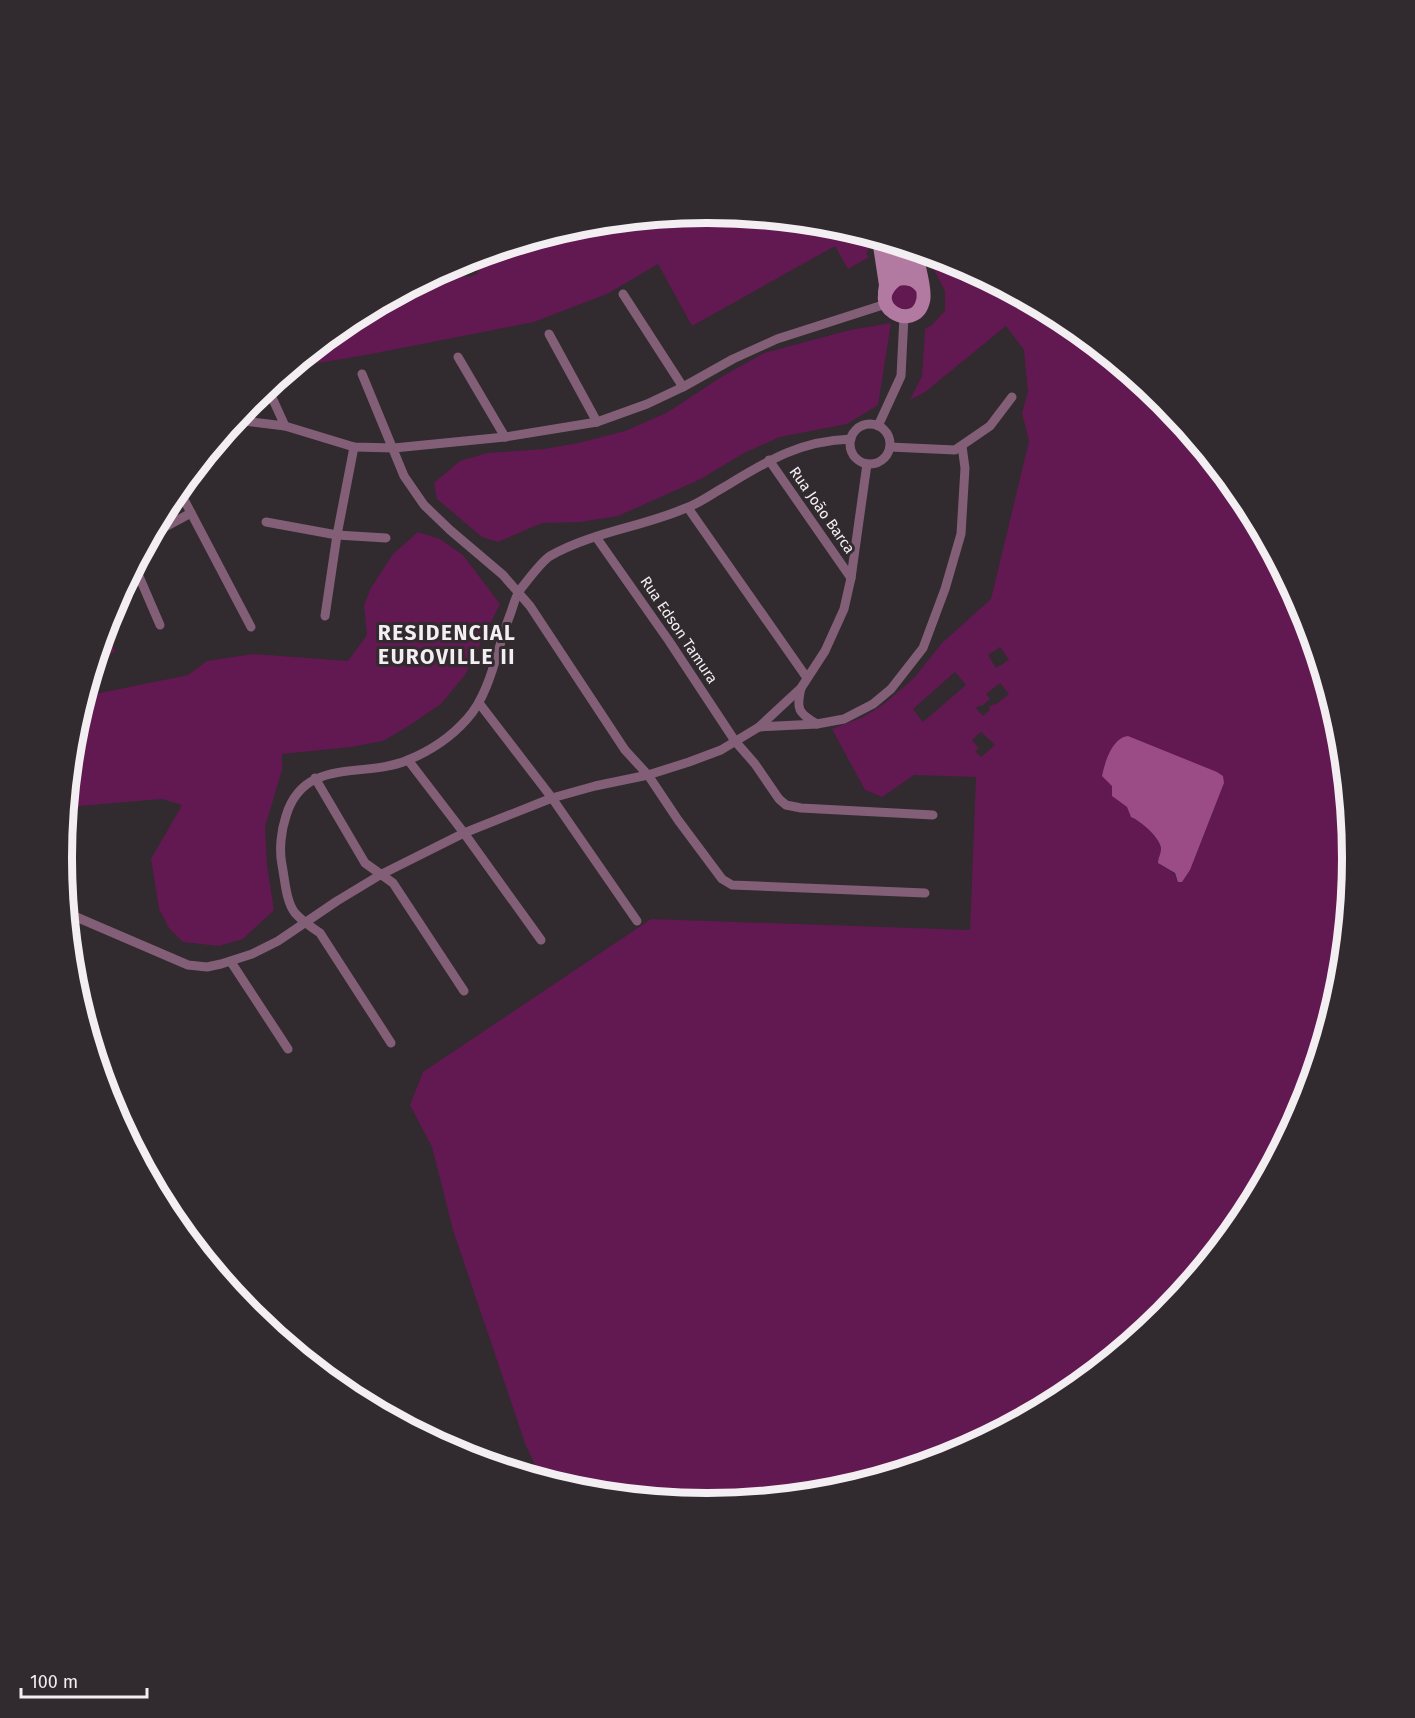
<svg xmlns="http://www.w3.org/2000/svg" width="1415" height="1718" font-family="'Fira Sans',sans-serif">
<style>
.green{fill:#621851;fill-rule:evenodd}
.water{fill:#9b4b85}
.lines{fill:none;stroke-linecap:round;stroke-linejoin:round}
.street{stroke:#835f77;stroke-width:9}
.secondary{stroke:#b37aa1;stroke-width:14}
.labels{text-anchor:middle;stroke-width:6;stroke-linejoin:round;paint-order:stroke}
.street-label{font-size:15px;fill:#f2eef1;stroke:#312a2e}
.district-label{font-size:21px;font-weight:bold;letter-spacing:1.5px;fill:#f2eef1;stroke:#312a2e}
.rim{fill:none;stroke:#f2eef1;stroke-width:8}
</style>
<rect width="100%" height="100%" fill="#312a2e"/>
<g class="green">
<polygon points="708,213 834,225 875,238 873,246 869,248 866,254 869,257 848,269 835,246 692,326 658,264 607,294 534,322 366,355 294,367 349,322 444,271 468,277 477,274 480,267 479,260 476,257 582,225 592,227 601,224"/>
<path d="M931 255 933 256 935 261 945 259 955 262 1067 322 1165 402 1245 500 1304 612 1341 733 1353 859 1341 985 1304 1107 1244 1218 1164 1316 1066 1396 954 1456 833 1493 707 1505 581 1493 543 1481 526 1446 453 1230 432 1147 410 1105 423 1072 651 919 970 930 976 777 914 775 882 797 865 790 832 729 863 717 884 704 913 679 942 643 991 599 1029 441 1022 413 1028 392 1024 350 1006 326 925 392 910 400 922 376 925 329 932 325 945 311V291L933 268ZM1000 647 1009 660 996 668 988 655ZM955 672 966 685 923 722 913 709ZM1000 683 1009 694 995 705 993 704 989 707 990 710 983 716 976 708 980 705 982 706 990 699 986 694ZM981 732 995 745 981 757 975 751 979 748 972 740ZM1224 783 1190 870 1182 882 1176 878C1174 869 1164 869 1158 863 1158 858 1161 854 1161 849 1160 838 1141 821 1131 817L1127 807 1112 796V786Z"/>
<path d="M905 282 916 289C921 307 908 314 893 305L890 291Z"/>
<polygon points="891,323 878,405 847,424 780,437 744,453 701,479 618,516 580,522 542,523 498,542 482,537 437,499 434,483 460,461 487,453 544,449 578,443 625,431 668,412 721,377 764,353 850,330"/>
<polygon points="418,532 440,539 463,555 500,604 465,675 441,704 407,727 383,741 351,747 282,754 282,770 265,827 267,865 274,910 243,939 219,946 183,942 169,928 159,909 151,859 182,805 162,799 80,806 66,810 74,733 85,696 188,675 207,661 253,654 348,661 367,635 364,605 371,588 393,554"/>
<polygon points="106,628 115,652 96,659"/>
</g>
<path class="water" d="M1128 736 1217 772 1223 776 1224 783 1190 870 1182 882H1178L1175 873 1158 863C1158 858 1161 854 1161 848 1160 838 1141 821 1131 817L1127 807 1112 796V786L1102 776C1105 762 1112 738 1128 736Z"/>
<g class="lines">
<g class="street">
<polyline points="451,267 471,268"/>
<polyline points="623,294 683,387"/>
<polyline points="549,334 597,422"/>
<polyline points="458,357 505,437"/>
<polyline points="362,374 404,476 424,505 450,530 503,575 530,606 625,750 648,775 678,820 722,879 732,885 925,893"/>
<polyline points="267,389 270,393 285,426"/>
<polyline points="236,420 285,426 354,447 394,448 505,437 597,422 647,404 683,387 733,359 777,339 886,304"/>
<circle cx="870" cy="444" r="20"/>
<polyline points="878,426 901,376 904,316"/>
<polyline points="890,447 955,450 990,426 1012,397"/>
<polyline points="769,460 851,578"/>
<polyline points="179,490 251,627"/>
<polyline points="688,508 807,678"/>
<polyline points="266,522 337,535 386,538"/>
<polyline points="152,534 191,513"/>
<polyline points="596,537 669,641 735,741 755,764 779,799 786,805 801,808 933,815"/>
<polyline points="135,567 160,625"/>
<polyline points="325,616 337,535 354,447"/>
<path d="M801 688C796 709 798 713 817 724"/>
<polyline points="479,703 552,798 637,921"/>
<polyline points="759,727 817,724 844,719 873,704 891,689 923,648 945,589 961,534 965,468 962,446"/>
<polyline points="408,760 464,833 541,940"/>
<polyline points="315,778 365,863 393,883 464,991"/>
<polyline points="67,913 188,965 207,967 221,964 252,954 278,941 337,901 380,875 464,833 552,798 595,786 648,775 689,762 721,750 759,727 801,688 825,651 844,609 851,578 867,464"/>
<polyline points="231,962 288,1049"/>
<path d="M391 1043 320 933C311 927 302 921 295 913 286 902 285 880 282 865 279 850 281 831 286 816 304 756 364 779 408 760 430 751 452 736 467 719 491 693 497 647 510 615 513 607 515 597 520 590 527 581 541 562 550 556 592 532 642 527 686 508 700 503 713 493 726 486 769 460 799 441 851 439"/>
</g>
<g class="secondary">
<polyline points="879,239 886,285 885,292"/>
<polyline points="888,242 897,279"/>
<polyline points="901,246 911,279"/>
<path d="M915 250C917 261 926 291 923 301 915 335 861 305 897 279 908 277 916 279 923 289"/>
</g>
</g>
<g class="labels">
<g class="street-label">
<text transform="translate(822 510) rotate(55)" y="5">Rua João Barca</text>
<text transform="translate(679 630) rotate(56)" y="5">Rua Edson Tamura</text>
</g>
<g class="district-label">
<text x="447" y="640">RESIDENCIAL<tspan x="447" dy="24">EUROVILLE II</tspan></text>
</g>
</g>
<path d="M0 0H1415V1718H0ZM72 858a635 635 0 1 1 1270 0a635 635 0 1 1-1270 0Z" fill="#312a2e" fill-rule="evenodd"/>
<path class="rim" d="M72 858a635 635 0 1 1 1270 0a635 635 0 1 1-1270 0Z"/>
<path d="M21 1688v9h126v-9" fill="none" stroke="#f2eef1" stroke-width="3"/>
<text x="30" y="1688" font-size="18" fill="#f2eef1" stroke="#312a2e" stroke-width="4.5" paint-order="stroke">100 m</text>
</svg>
